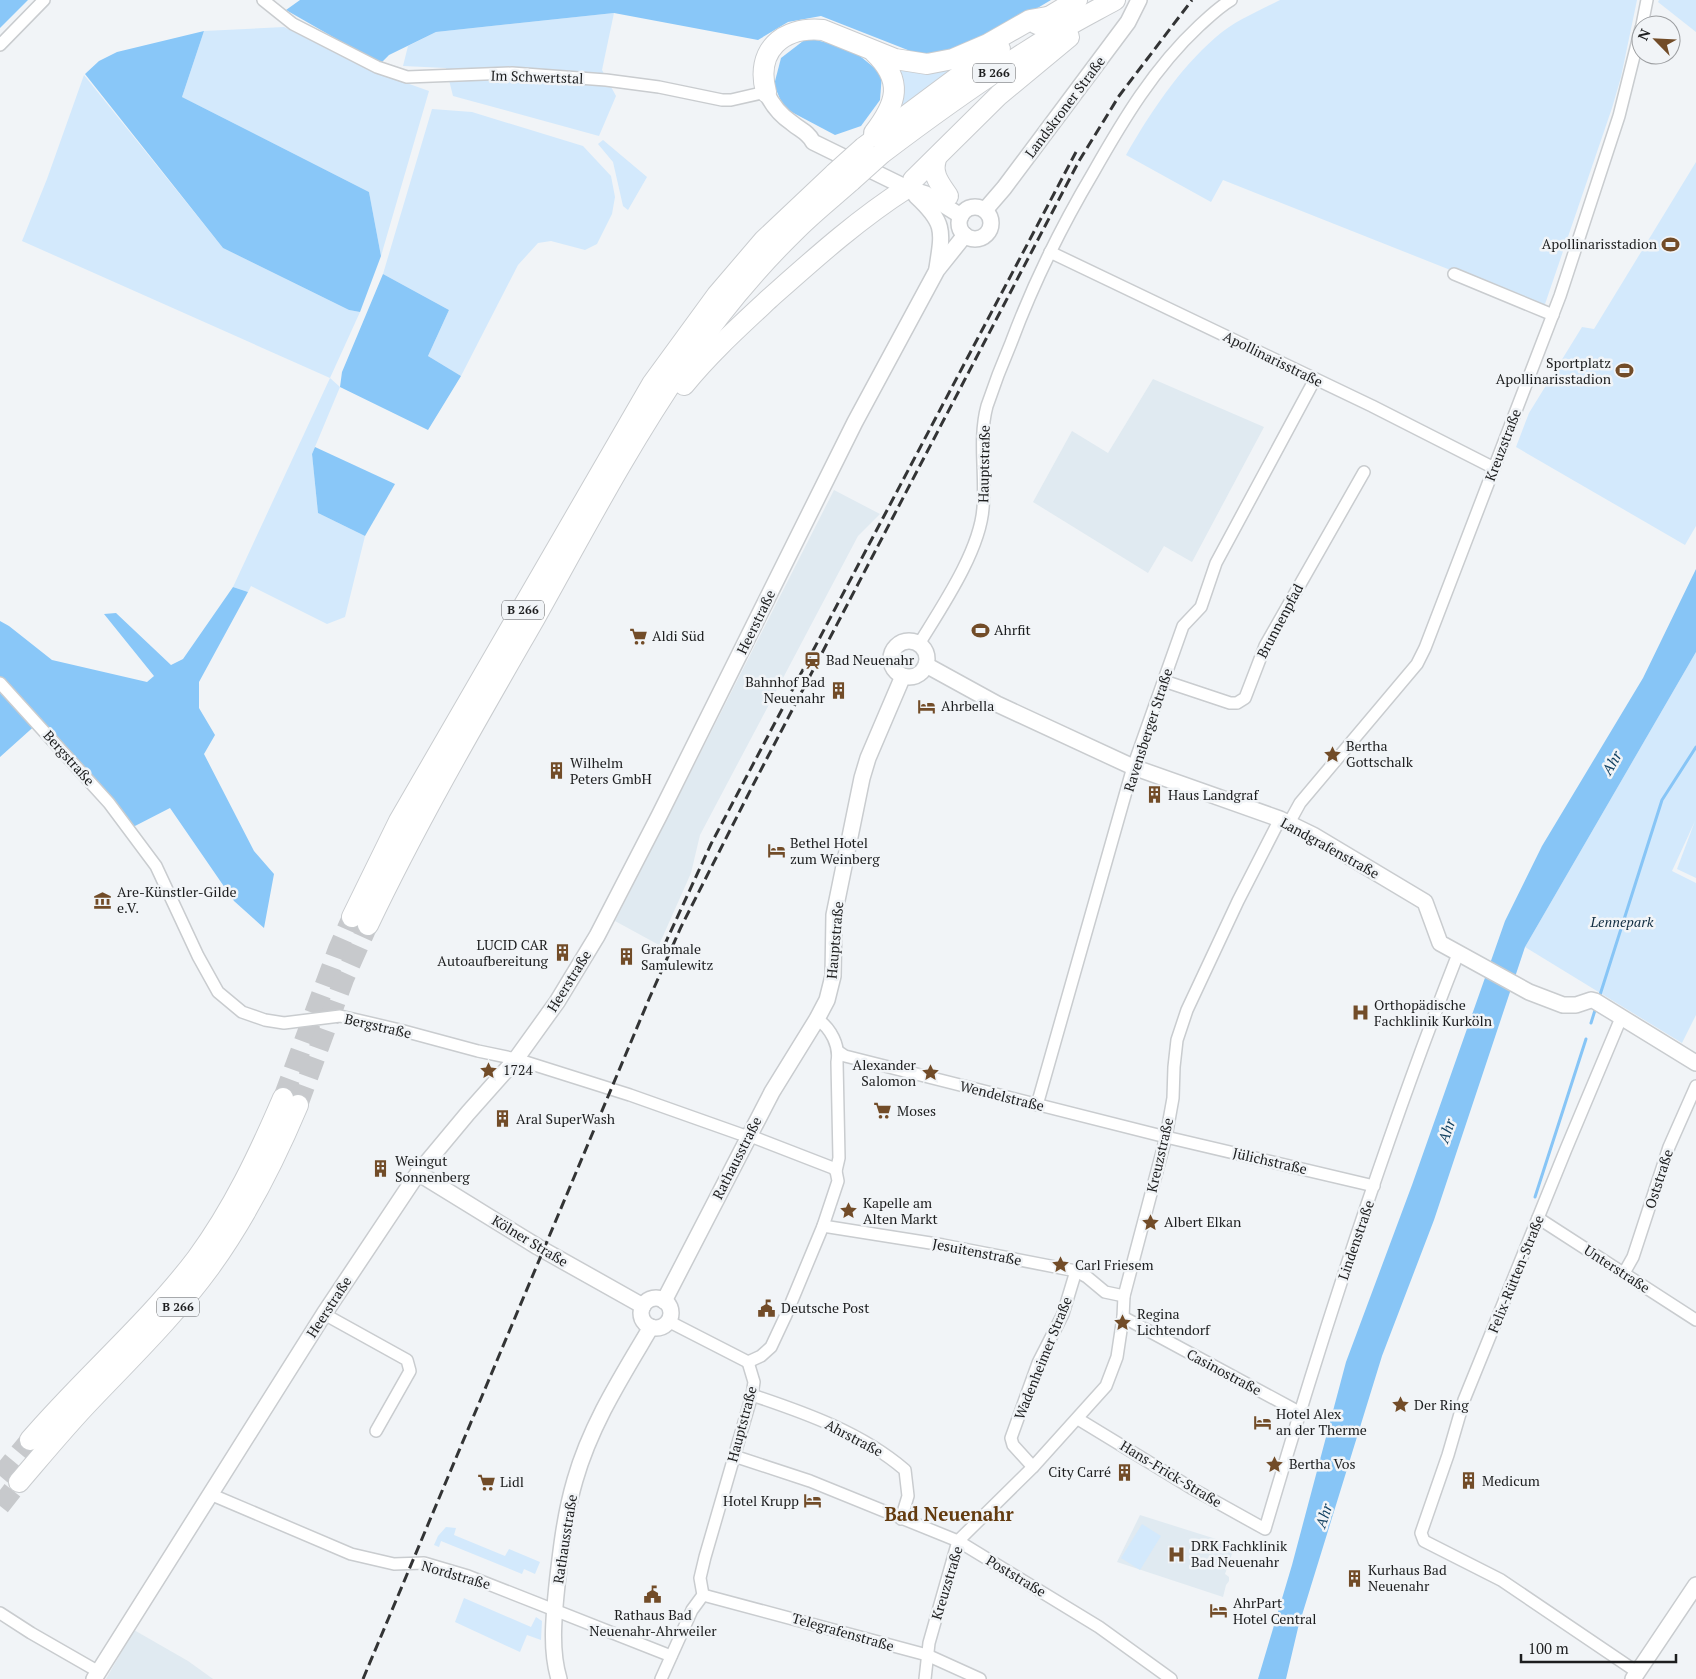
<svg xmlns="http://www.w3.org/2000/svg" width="1696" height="1679" font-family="'PT Serif',serif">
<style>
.built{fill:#e0eaf1}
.green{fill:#d3e9fc}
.forest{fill:#89c7f8}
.water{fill:#87c5f6}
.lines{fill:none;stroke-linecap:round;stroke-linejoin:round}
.stream{stroke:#87c5f6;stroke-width:3}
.highway-tunnel{stroke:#c7c9cc;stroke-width:20;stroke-dasharray:20 10;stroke-linecap:butt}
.street-casing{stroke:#c9cccf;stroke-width:14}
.secondary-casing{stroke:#c9cccf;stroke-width:18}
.highway-casing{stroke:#c9cccf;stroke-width:22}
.street{stroke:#fff;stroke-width:11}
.secondary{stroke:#fff;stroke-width:15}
.highway{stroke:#fff;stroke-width:20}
.rail{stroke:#333435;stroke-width:3;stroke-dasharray:10 5;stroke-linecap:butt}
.highway-bridge-casing{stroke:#c9cccf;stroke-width:22;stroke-linecap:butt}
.highway-bridge{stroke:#fff;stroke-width:20}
.labels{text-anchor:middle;stroke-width:5;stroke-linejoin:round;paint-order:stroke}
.shield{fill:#f1f4f7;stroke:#5d5e60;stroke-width:1}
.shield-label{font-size:12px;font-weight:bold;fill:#1d1e1f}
.street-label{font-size:14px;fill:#1d1e1f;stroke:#f1f4f7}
.poi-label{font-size:14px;fill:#1d1e1f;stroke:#f1f4f7;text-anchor:start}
.park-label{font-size:14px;font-style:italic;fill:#102c40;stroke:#f1f4f7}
.water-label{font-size:15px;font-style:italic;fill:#114161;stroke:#f1f4f7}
.district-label{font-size:19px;font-weight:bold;fill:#633b0f;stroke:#f1f4f7}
</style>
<rect width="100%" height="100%" fill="#f1f4f7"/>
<g class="built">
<polygon points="1153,379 1264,427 1192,562 1164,546 1148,573 1033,502 1072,431 1108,453"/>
<polygon points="834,490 880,514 858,536 700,835 691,873 659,945 615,921"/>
<polygon points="1140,1515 1235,1545 1225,1574 1229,1577 1229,1581 1226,1585 1223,1597 1117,1562"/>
<polygon points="134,1630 188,1661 213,1679 106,1679"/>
</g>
<g class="green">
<path d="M1280 0H1637L1621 77 1612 108 1544 307 1223 180 1211 202 1126 155C1150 113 1179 69 1216 37 1234 21 1259 11 1280 0Z"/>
<polygon points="1659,0 1696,0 1696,32 1658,2"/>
<polygon points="614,13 602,70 616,96 599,136 453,96 446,68 403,66 408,46 436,32"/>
<polygon points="284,27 367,69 429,91 381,256 369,192 182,97 204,31"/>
<polygon points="889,61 957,66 897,109"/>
<polygon points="84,75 223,248 349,310 360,312 330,378 340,387 312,454 318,513 365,536 345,617 327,624 251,586 248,592 233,587 330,378 22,241 47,179"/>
<polygon points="432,109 472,112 583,146 611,176 615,197 612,214 597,244 585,250 551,241 538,243 518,265 461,376 428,356 449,310 383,274"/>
<polygon points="603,140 647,177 628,210 623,206 613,162 598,144"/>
<polygon points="1696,162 1696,526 1685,545 1516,447 1529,413 1582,327 1594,329"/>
<polygon points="1696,652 1696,878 1677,869 1695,821 1672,871 1696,883 1696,1015 1682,1043 1525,947"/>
<polygon points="1142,1524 1161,1536 1140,1570 1121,1558"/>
<polygon points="446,1527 456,1528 454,1535 505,1556 509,1549 540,1562 535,1574 524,1569 522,1574 441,1541 439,1547 434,1545 438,1536"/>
<polygon points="464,1598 531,1627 536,1617 542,1621 541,1640 527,1635 520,1652 455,1622"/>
</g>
<g class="forest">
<polygon points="0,0 28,0 0,28"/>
<polygon points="300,0 1051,0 975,45 923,56 821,16 788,22 758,40 614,13 436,32 389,55 380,64 286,10"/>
<polygon points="204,31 182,97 369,192 381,256 360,312 349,310 223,248 85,74 99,61 117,52"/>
<polygon points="807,38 850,48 882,74 880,100 861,126 835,135 784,108 774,85 781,58"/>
<polygon points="383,274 449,310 428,356 461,376 428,430 340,387 342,372"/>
<polygon points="315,447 395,484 365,536 318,513 312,454"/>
<polygon points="233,587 248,592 199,682 199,708 215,735 204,754 254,851 274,874 264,928 234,901 170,808 133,827 39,722 0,757 0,621 9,626 52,660 147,682 154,676 104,614 116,613 171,665 183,659"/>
</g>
<polygon class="water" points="1696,569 1696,652 1525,947 1434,1220 1382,1356 1298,1628 1286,1679 1258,1679 1292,1565 1346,1362 1412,1185 1505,921 1542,846 1643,678"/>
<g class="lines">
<g class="stream">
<polyline points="1599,998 1662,800 1696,747"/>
<polyline points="1591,1023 1596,1007"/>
<polyline points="1535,1197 1586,1039"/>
</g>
<g class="highway-tunnel">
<polyline points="283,1098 338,949 352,917"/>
<polyline points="298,1105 344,979 368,925"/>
<polyline points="0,1476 30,1440"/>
<polyline points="0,1506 19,1482"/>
</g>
<defs>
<g id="street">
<polyline points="263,0 293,24 377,67 407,77 512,73 606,80 659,87 722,100 731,100 766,92"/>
<polyline points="1642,25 1647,0"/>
<polyline points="0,45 44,0"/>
<polyline points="1050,252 1372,406 1494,468"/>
<polyline points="1454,274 1553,315"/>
<path d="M919 644C941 608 980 551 983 508 986 475 978 439 987 406 994 385 1002 364 1011 343 1033 284 1061 227 1093 173 1123 120 1154 68 1199 26 1209 17 1219 7 1231 0"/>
<polyline points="1164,681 1230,703 1237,703 1245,698 1265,646 1364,472"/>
<polyline points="0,683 109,803 156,866 198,956 218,992 242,1012 265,1020 284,1023 340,1016 400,1030 478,1051 516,1059 630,1095 740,1134 753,1137 833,1168 836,1171 838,1181 823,1226 786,1315 771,1347 761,1356 748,1362"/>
<polyline points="1289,823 1300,803 1417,664 1425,648 1560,296 1619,116 1641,28"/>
<polyline points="1621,1018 1566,1149 1464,1400 1448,1455 1421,1533 1424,1541 1501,1580 1637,1672"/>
<path d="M817 1019C831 1028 840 1046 837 1062L839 1158 836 1171"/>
<polyline points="839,1052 845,1056 1166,1137 1374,1186"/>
<polyline points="1037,1105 1133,767 1183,626 1201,607 1216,563 1315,379"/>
<polyline points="1538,1218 1696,1320"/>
<polyline points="823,1226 943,1245 1076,1271 1087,1277 1105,1292 1124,1296"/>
<polyline points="1624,1273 1633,1257 1669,1147 1696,1086"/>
<polyline points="324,1314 407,1360 410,1371 376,1431"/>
<polyline points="1123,1317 1299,1412"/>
<polyline points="668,1321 748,1362"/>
<path d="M752 1395C806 1413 862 1433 905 1470L908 1496 901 1519"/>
<path d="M1078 1419 1193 1489 1265 1529C1322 1335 1384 1142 1458 954"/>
<polyline points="734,1456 810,1481 958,1541 1099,1627 1171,1679"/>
<polyline points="1033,1467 1013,1445 1011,1438 1038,1363 1063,1314 1076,1271"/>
<polyline points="210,1494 351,1554 394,1564 424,1563 468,1576 671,1656"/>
<polyline points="703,1595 927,1655 980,1679"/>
<polyline points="0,1613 31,1633 99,1672"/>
<polyline points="661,1679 692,1610 703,1595 700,1578 705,1557 752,1395 754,1382 748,1362"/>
<polyline points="925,1679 929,1643 958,1541 1033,1467 1106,1386 1117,1357 1123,1317 1124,1296 1166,1137 1173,1098 1174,1067 1177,1040 1187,1010 1238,901 1280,819"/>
</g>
<g id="secondary">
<path d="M766 92C772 105 780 115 792 123 800 130 808 132 813 142L907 188 926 194 961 216"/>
<path d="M916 196C945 223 943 230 937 268"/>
<circle cx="975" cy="223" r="16"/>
<polyline points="985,210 1004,188 1128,22 1139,0"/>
<circle cx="909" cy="659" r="18"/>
<polyline points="926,665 997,704 1133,767 1280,819 1313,835 1425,902 1440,943 1529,992 1563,1005 1576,1005 1591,1000 1595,1001 1696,1063"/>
<polyline points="418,1173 538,1247 643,1306"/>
<circle cx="656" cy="1313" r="15"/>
<polyline points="664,1301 772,1092 817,1019 827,1000 833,976 834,915 862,778 868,758 903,676"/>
<polyline points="94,1679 324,1314 418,1173 468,1113 516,1059 557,1002 597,936 659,816 855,422 937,270 965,235"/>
<path d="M559 1679C550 1649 554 1615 557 1585 561 1549 565 1514 575 1480 591 1424 622 1376 651 1327"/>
<polyline points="1633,1679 1696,1585"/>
</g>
<g id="highway">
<polyline points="1037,24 1077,0"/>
<path d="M874 52C904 81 897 103 874 133"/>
<path d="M766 92C755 51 782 26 823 30L895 59 927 64 953 59 988 44 1030 20 1047 17"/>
<polyline points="864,147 966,71 1000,49"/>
<path d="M881 154C939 110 998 68 1061 30 1079 19 1097 10 1115 0"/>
<path d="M936 159C931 174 940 184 948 196"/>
<polyline points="913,180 999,95 1069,37"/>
<path d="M684 385C710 353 740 326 770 298 814 259 857 220 907 188"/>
<polyline points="352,917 399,821 652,384 717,295 764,240 835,173"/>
<path d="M368 925C418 820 477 719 535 618 583 532 629 444 685 363 717 316 757 268 797 229 814 212 833 197 851 181"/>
<path d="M30 1440C83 1378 148 1323 197 1258 233 1209 259 1154 283 1098"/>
<path d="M19 1482C43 1454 66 1426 91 1400 132 1357 175 1315 210 1267 246 1217 274 1162 298 1105"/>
</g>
</defs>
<use href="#street" class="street-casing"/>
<use href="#secondary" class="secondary-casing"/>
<use href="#highway" class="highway-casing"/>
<use href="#street" class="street"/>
<use href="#secondary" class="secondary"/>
<use href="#highway" class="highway"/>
<g class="rail">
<polyline points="664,946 711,844 1076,152"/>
<polyline points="363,1679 649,999 681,927 752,787 1079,161 1119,96 1192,0"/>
</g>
<defs>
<g id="highway-bridge">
<polyline points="835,173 864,147"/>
<polyline points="851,181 881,154"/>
</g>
</defs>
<use href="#highway-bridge" class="highway-bridge-casing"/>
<use href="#highway-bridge" class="highway-bridge"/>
</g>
<defs>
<symbol id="stadium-bare" viewBox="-9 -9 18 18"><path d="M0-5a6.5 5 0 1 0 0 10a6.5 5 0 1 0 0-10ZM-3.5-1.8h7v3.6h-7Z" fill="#724c28" stroke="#f1f4f7" stroke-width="2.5" paint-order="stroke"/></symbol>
<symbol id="supermarket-bare" viewBox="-9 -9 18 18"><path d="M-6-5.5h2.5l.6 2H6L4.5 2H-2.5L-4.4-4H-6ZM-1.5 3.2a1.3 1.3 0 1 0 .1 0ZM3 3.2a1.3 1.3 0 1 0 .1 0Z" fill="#724c28" stroke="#f1f4f7" stroke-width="2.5" paint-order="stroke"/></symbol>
<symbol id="station-bare" viewBox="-9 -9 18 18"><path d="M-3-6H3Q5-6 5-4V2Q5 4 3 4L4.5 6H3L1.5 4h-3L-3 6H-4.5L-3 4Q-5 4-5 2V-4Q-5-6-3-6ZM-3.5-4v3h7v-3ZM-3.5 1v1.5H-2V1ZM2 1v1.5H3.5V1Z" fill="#724c28" stroke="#f1f4f7" stroke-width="2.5" paint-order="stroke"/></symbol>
<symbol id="building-bare" viewBox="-9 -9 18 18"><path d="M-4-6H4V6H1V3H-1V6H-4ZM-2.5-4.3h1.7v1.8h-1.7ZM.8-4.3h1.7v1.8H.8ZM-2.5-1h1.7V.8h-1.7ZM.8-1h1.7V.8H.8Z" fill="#724c28" stroke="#f1f4f7" stroke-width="2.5" paint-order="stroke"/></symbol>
<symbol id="hotel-bare" viewBox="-9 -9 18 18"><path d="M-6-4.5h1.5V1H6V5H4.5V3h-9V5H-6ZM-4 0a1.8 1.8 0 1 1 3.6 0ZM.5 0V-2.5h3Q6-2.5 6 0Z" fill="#724c28" stroke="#f1f4f7" stroke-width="2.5" paint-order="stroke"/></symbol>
<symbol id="sight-bare" viewBox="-9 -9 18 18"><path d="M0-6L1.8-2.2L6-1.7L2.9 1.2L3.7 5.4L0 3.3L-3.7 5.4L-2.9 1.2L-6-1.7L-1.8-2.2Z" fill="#724c28" stroke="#f1f4f7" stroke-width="2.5" paint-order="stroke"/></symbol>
<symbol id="museum-bare" viewBox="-9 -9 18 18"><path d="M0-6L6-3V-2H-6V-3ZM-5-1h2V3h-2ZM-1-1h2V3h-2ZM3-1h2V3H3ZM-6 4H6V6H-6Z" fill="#724c28" stroke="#f1f4f7" stroke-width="2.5" paint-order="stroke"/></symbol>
<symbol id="hospital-bare" viewBox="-9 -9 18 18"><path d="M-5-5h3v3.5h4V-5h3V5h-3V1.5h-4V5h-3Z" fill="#724c28" stroke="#f1f4f7" stroke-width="2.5" paint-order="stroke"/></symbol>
<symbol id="civic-bare" viewBox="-9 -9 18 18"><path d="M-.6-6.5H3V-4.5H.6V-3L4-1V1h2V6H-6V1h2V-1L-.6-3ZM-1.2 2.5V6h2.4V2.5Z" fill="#724c28" stroke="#f1f4f7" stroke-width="2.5" paint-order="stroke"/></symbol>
</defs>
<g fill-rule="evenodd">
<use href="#stadium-bare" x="1658" y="232" width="25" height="25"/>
<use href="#stadium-bare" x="1612" y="358" width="25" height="25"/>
<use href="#stadium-bare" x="968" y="618" width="25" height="25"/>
<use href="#supermarket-bare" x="626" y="624" width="25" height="25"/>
<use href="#station-bare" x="800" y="648" width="25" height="25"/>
<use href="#building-bare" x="826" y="678" width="25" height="25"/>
<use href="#hotel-bare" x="914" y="694" width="25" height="25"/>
<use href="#sight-bare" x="1320" y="742" width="25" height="25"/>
<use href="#building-bare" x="544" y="758" width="25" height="25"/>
<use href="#building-bare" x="1142" y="782" width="25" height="25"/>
<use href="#hotel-bare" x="764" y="838" width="25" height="25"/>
<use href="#museum-bare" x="90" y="888" width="25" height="25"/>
<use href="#building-bare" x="550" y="940" width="25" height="25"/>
<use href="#building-bare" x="614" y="944" width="25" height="25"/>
<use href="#hospital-bare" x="1348" y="1000" width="25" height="25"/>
<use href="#sight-bare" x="476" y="1058" width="25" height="25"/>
<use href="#sight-bare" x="918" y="1060" width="25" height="25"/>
<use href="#supermarket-bare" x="870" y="1098" width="25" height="25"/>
<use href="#building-bare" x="490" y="1106" width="25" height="25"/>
<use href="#building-bare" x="368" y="1156" width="25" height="25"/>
<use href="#sight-bare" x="836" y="1198" width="25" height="25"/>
<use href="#sight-bare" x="1138" y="1210" width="25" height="25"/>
<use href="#sight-bare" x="1048" y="1252" width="25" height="25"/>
<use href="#civic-bare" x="754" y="1296" width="25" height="25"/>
<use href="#sight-bare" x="1110" y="1310" width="25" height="25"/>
<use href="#sight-bare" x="1388" y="1392" width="25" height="25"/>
<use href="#hotel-bare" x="1250" y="1410" width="25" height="25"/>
<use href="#sight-bare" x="1262" y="1452" width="25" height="25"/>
<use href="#building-bare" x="1112" y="1460" width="25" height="25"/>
<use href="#building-bare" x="1456" y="1468" width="25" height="25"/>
<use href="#supermarket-bare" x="474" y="1470" width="25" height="25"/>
<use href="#hotel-bare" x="800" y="1488" width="25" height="25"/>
<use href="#hospital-bare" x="1164" y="1542" width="25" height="25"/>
<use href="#building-bare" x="1342" y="1566" width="25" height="25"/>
<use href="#civic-bare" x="640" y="1582" width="25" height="25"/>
<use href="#hotel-bare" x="1206" y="1598" width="25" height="25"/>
</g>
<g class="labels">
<g class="shield">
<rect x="973" y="63.5" width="42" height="19" rx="4"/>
<rect x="502" y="600.5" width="42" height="19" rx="4"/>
<rect x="157" y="1297.5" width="42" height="19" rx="4"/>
</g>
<g class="shield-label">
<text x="994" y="77">B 266</text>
<text x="523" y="614">B 266</text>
<text x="178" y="1311">B 266</text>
</g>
<g class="street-label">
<text transform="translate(537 77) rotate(2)" y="5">Im Schwertstal</text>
<text transform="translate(1065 107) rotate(-53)" y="5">Landskroner Straße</text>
<text transform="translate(1273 359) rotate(26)" y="5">Apollinarisstraße</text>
<text transform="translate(1503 445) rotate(-69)" y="5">Kreuzstraße</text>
<text transform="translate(984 464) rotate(-89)" y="5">Hauptstraße</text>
<text transform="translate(1280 621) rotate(-62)" y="5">Brunnenpfad</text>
<text transform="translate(756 622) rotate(-64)" y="5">Heerstraße</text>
<text transform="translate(1148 730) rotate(-72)" y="5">Ravensberger Straße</text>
<text transform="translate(69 758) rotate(48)" y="5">Bergstraße</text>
<text transform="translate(1330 848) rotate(29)" y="5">Landgrafenstraße</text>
<text transform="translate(835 940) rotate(-85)" y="5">Hauptstraße</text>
<text transform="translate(569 981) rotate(-58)" y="5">Heerstraße</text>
<text transform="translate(378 1026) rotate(13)" y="5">Bergstraße</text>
<text transform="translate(1002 1096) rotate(14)" y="5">Wendelstraße</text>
<text transform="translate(1160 1155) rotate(-77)" y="5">Kreuzstraße</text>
<text transform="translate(737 1158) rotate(-63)" y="5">Rathausstraße</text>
<text transform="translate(1270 1161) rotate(13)" y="5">Jülichstraße</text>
<text transform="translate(1659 1179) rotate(-72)" y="5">Oststraße</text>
<text transform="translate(1356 1240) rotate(-71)" y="5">Lindenstraße</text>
<text transform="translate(530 1241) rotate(31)" y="5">Kölner Straße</text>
<text transform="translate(977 1252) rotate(11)" y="5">Jesuitenstraße</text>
<text transform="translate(1617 1269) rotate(33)" y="5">Unterstraße</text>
<text transform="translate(1516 1274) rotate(-68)" y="5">Felix-Rütten-Straße</text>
<text transform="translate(329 1307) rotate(-57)" y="5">Heerstraße</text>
<text transform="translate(1043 1358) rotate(-68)" y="5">Wadenheimer Straße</text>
<text transform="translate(1224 1372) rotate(28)" y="5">Casinostraße</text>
<text transform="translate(742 1424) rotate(-75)" y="5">Hauptstraße</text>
<text transform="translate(854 1438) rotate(28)" y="5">Ahrstraße</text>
<text transform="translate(1171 1474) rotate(31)" y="5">Hans-Frick-Straße</text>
<text transform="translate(565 1539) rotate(-81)" y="5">Rathausstraße</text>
<text transform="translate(456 1575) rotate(16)" y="5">Nordstraße</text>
<text transform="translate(1016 1576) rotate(31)" y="5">Poststraße</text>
<text transform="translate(947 1583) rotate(-73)" y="5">Kreuzstraße</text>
<text transform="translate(843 1632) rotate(16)" y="5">Telegrafenstraße</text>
</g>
<g class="poi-label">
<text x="1657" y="249" text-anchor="end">Apollinarisstadion</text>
<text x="1611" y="368" text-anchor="end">Sportplatz<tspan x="1611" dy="16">Apollinarisstadion</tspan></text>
<text x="994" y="635">Ahrfit</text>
<text x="652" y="641">Aldi Süd</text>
<text x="826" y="665">Bad Neuenahr</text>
<text x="825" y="687" text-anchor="end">Bahnhof Bad<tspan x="825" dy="16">Neuenahr</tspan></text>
<text x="941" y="711">Ahrbella</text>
<text x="1346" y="751">Bertha<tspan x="1346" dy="16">Gottschalk</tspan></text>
<text x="570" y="768">Wilhelm<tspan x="570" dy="16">Peters GmbH</tspan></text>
<text x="1168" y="800">Haus Landgraf</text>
<text x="790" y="848">Bethel Hotel<tspan x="790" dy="16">zum Weinberg</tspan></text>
<text x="117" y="897">Are-Künstler-Gilde<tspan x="117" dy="16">e.V.</tspan></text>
<text x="548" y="950" text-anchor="end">LUCID CAR<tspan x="548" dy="16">Autoaufbereitung</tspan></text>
<text x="641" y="954">Grabmale<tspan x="641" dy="16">Samulewitz</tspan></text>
<text x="1374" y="1010">Orthopädische<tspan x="1374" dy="16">Fachklinik Kurköln</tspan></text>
<text x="916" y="1070" text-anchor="end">Alexander<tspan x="916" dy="16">Salomon</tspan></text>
<text x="503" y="1075">1724</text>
<text x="897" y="1116">Moses</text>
<text x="516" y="1124">Aral SuperWash</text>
<text x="395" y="1166">Weingut<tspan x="395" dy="16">Sonnenberg</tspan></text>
<text x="863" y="1208">Kapelle am<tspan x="863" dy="16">Alten Markt</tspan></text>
<text x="1164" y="1227">Albert Elkan</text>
<text x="1075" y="1270">Carl Friesem</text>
<text x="781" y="1313">Deutsche Post</text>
<text x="1137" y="1319">Regina<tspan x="1137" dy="16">Lichtendorf</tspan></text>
<text x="1414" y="1410">Der Ring</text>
<text x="1276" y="1419">Hotel Alex<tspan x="1276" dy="16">an der Therme</tspan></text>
<text x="1289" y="1469">Bertha Vos</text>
<text x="1111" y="1477" text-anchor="end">City Carré</text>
<text x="1482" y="1486">Medicum</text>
<text x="500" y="1487">Lidl</text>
<text x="799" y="1506" text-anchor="end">Hotel Krupp</text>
<text x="1191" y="1551">DRK Fachklinik<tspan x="1191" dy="16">Bad Neuenahr</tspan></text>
<text x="1368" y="1575">Kurhaus Bad<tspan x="1368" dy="16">Neuenahr</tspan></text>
<text x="1233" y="1608">AhrPart<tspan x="1233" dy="16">Hotel Central</tspan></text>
<text x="653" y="1620" text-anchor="middle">Rathaus Bad<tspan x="653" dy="16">Neuenahr-Ahrweiler</tspan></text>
</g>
<g class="park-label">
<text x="1622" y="927">Lennepark</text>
</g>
<g class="water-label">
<text transform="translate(1612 763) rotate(-60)" y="5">Ahr</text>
<text transform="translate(1447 1131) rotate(-71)" y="5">Ahr</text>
<text transform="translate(1324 1516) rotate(-72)" y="5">Ahr</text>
</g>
<g class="district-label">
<text x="949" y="1521">Bad Neuenahr</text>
</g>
</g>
<g transform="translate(1656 40) rotate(294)"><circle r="24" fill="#f1f4f7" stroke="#9c9ea1"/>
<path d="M0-4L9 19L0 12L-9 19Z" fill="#724c28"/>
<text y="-8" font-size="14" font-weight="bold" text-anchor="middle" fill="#1d1e1f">N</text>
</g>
<path d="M1521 1654v8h155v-8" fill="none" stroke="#1d1e1f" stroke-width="2.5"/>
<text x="1528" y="1654" font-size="15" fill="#1d1e1f" stroke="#f1f4f7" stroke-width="4" paint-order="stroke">100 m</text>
</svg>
